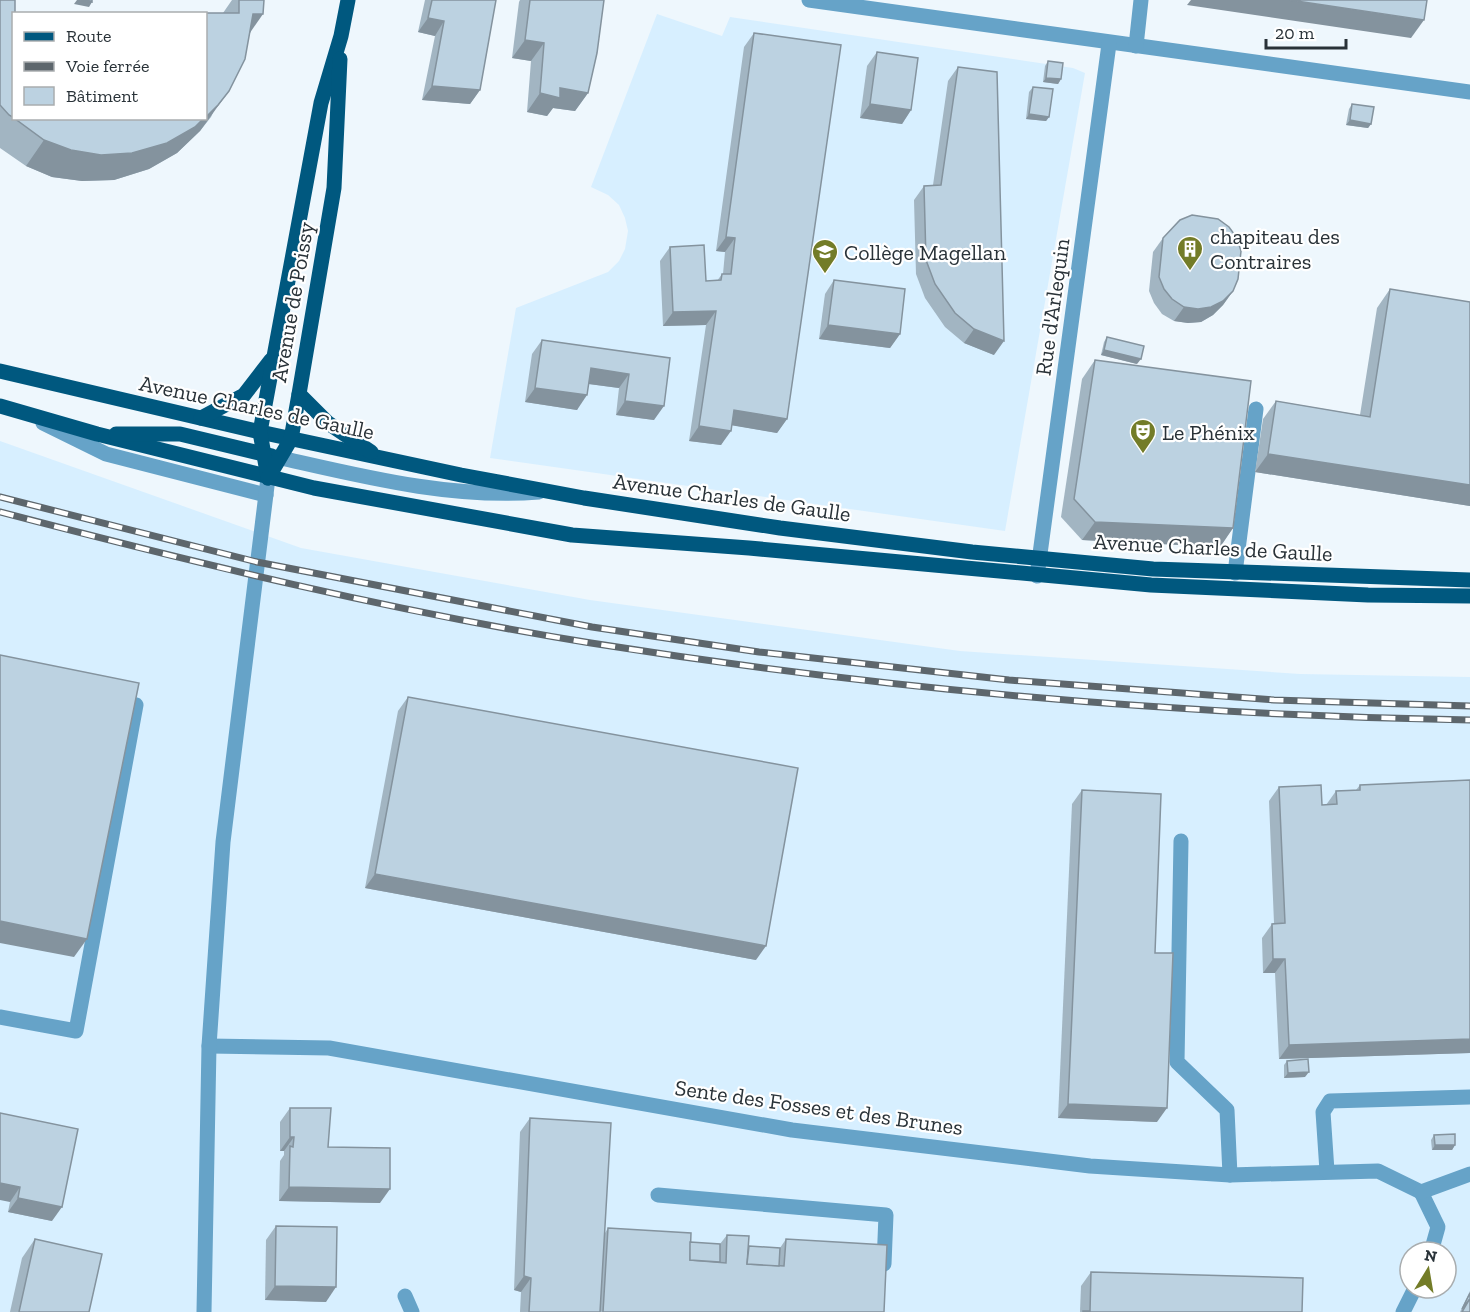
<svg xmlns="http://www.w3.org/2000/svg" width="1470" height="1312" font-family="'Zilla Slab',serif">
<style>
.built{fill:#d7efff;fill-rule:evenodd}
.lines{fill:none;stroke-linecap:round;stroke-linejoin:round}
.minor{stroke:#66a3c8;stroke-width:15}
.major{stroke:#00587f;stroke-width:15}
.rail-casing{stroke:#5d666c;stroke-width:7}
.rail{stroke:#fff;stroke-width:4.5;stroke-dasharray:14;stroke-linecap:butt}
.wall{fill:#a2b5c2}
.shaded-wall{fill:#84939e}
.building{fill:#bcd2e1;stroke:#84939e;stroke-width:1.5}
.labels{text-anchor:middle;stroke-width:4.5;stroke-linejoin:round;paint-order:stroke}
.poi-label{font-size:22px;fill:#293238;stroke:#fff;text-anchor:start}
.street-label{font-size:22px;fill:#293238;stroke:#fff}
</style>
<rect width="100%" height="100%" fill="#eef7fd"/>
<g class="built">
<polygon points="657,14 722,36 730,17 1073,68 1085,73 1005,531 490,458 516,308 608,272 619,261 625,249 628,231 625,218 619,205 608,195 591,187"/>
<path d="M0 441 301 548 590 600 960 651 1300 674 1470 677V1312H0ZM1410 1252H1446V1288H1410Z"/>
</g>
<g class="lines">
<g class="minor">
<polyline points="809,0 1470,92"/>
<polyline points="1136,46 1141,0"/>
<polyline points="43,423 106,454 266,495"/>
<path d="M281 458C365 477 452 499 539 492"/>
<polyline points="1235,573 1256,409"/>
<polyline points="1037,576 1109,44"/>
<polyline points="1181,841 1177,1062 1227,1110 1230,1175"/>
<polyline points="0,1017 76,1031 136,705"/>
<polyline points="209,1046 329,1048 792,1130 1090,1166 1230,1175 1378,1171 1421,1192"/>
<polyline points="1327,1171 1323,1112 1330,1101 1470,1097"/>
<polyline points="1421,1192 1438,1227 1431,1252"/>
<polyline points="1421,1192 1470,1174"/>
<polyline points="658,1195 886,1215 884,1264"/>
<polyline points="405,1296 412,1312"/>
<polyline points="204,1312 209,1046 223,842 268,478"/>
<polyline points="1403,1312 1415,1288"/>
</g>
<g class="major">
<polyline points="0,371 260,432 461,475 584,498 780,528 972,552 1153,569 1470,580"/>
<polyline points="299,394 328,423 371,452"/>
<polyline points="0,406 97,434 314,488 572,535 749,548 1151,585 1368,595 1470,596"/>
<polyline points="201,418 244,395 271,360"/>
<polyline points="116,434 180,434 272,456"/>
<polyline points="268,478 260,432 321,103 341,36 348,0"/>
<polyline points="268,478 291,439 299,394 334,188 340,59"/>
</g>
<defs>
<g id="rail">
<polyline points="0,497 257,562 592,627 759,652 1009,680 1274,700 1470,706"/>
<path d="M0 512C195 563 392 611 591 643 881 689 1176 715 1470 720"/>
</g>
</defs>
<use href="#rail" class="rail-casing"/>
<use href="#rail" class="rail"/>
</g>
<g class="wall">
<polygon points="0,0 14,118 206,118 223,13 232,0 264,0 250,33 211,117 200,131 177,153 149,169 114,180 82,181 52,177 26,166 0,148"/>
<polygon points="425,0 496,0 480,90 470,104 422,100 435,36 418,32"/>
<polygon points="520,0 604,0 588,93 575,111 553,108 547,116 527,112 531,61 512,58 519,2"/>
<polygon points="754,33 787,419 777,433 732,425 721,445 689,441 706,325 663,326 660,261 670,247 706,281 717,281 722,274 723,274 725,252 716,251 744,47"/>
<polygon points="877,52 911,110 902,124 860,118 867,66"/>
<polygon points="1048,61 1061,79 1058,84 1043,82 1045,66"/>
<polygon points="958,67 994,355 964,343 945,327 925,298 916,274 914,200 924,186 933,185 948,81"/>
<polygon points="1033,87 1049,117 1046,121 1026,119 1029,92"/>
<polygon points="1352,104 1371,124 1368,128 1346,125 1349,109"/>
<polygon points="1163,238 1233,291 1223,305 1213,315 1201,322 1188,323 1174,321 1162,314 1154,303 1149,291 1153,252"/>
<polygon points="834,280 900,334 890,348 819,339 825,294"/>
<polygon points="1390,289 1470,302 1470,506 1255,472 1263,419 1276,401 1360,415 1377,308"/>
<polygon points="1107,337 1137,364 1101,355 1104,342"/>
<polygon points="542,340 670,358 654,420 616,415 619,388 589,384 577,410 525,402 532,354"/>
<polygon points="1095,360 1233,528 1220,547 1082,540 1061,517 1082,379"/>
<polygon points="408,697 756,960 365,888 398,711"/>
<polygon points="1360,785 1470,1053 1279,1059 1275,973 1263,973 1262,938 1272,924 1274,923 1269,801 1279,787 1322,805 1326,805 1336,791 1356,790"/>
<polygon points="1082,790 1155,953 1157,1122 1058,1118 1072,804"/>
<polygon points="1287,1061 1305,1077 1284,1078 1284,1065"/>
<polygon points="290,1108 328,1147 380,1203 279,1201 280,1161 284,1155 284,1151 280,1151 280,1122"/>
<polygon points="0,1113 52,1221 8,1212 10,1202"/>
<polygon points="530,1118 605,1233 608,1228 690,1242 720,1244 727,1235 749,1246 780,1248 786,1239 884,1312 520,1312 521,1292 514,1290 520,1132"/>
<polygon points="1434,1135 1455,1145 1452,1150 1432,1150 1431,1140"/>
<polygon points="276,1226 326,1302 265,1300 266,1240"/>
<polygon points="35,1239 89,1312 10,1312 22,1258"/>
<polygon points="1091,1272 1302,1312 1080,1312 1081,1286"/>
<polygon points="1470,1291 1470,1312 1460,1312"/>
</g>
<g class="shaded-wall">
<polygon points="77,0 80,0 92,2 89,7 74,4"/>
<polygon points="1191,0 1290,0 1424,20 1411,38 1187,5"/>
<polygon points="253,14 263,14 245,40"/>
<polygon points="428,18 444,21 435,36 418,32"/>
<polygon points="525,40 544,43 531,61 512,58"/>
<polygon points="1046,78 1061,79 1058,84 1043,82"/>
<polygon points="432,86 480,90 470,104 422,100"/>
<polygon points="560,88 588,93 575,111 553,108 547,116 527,112 540,93"/>
<polygon points="229,91 200,131 177,153 149,169 114,180 82,181 52,177 26,166 44,140 206,118 206,117"/>
<polygon points="870,104 911,110 902,124 860,118"/>
<polygon points="1029,114 1049,117 1046,121 1026,119"/>
<polygon points="1350,120 1371,124 1368,128 1346,125"/>
<polygon points="726,237 735,238 725,252 716,251"/>
<polygon points="1233,291 1223,305 1213,315 1201,322 1188,323 1174,321 1184,307"/>
<polygon points="716,311 706,325 663,326 673,312"/>
<polygon points="828,325 900,334 890,348 819,339"/>
<polygon points="974,329 1004,341 994,355 964,343"/>
<polygon points="1104,350 1141,359 1137,364 1101,355"/>
<polygon points="591,368 629,374 619,388 581,383"/>
<polygon points="535,388 587,395 577,410 525,402"/>
<polygon points="625,401 664,406 654,420 616,415"/>
<polygon points="734,410 787,419 777,433 724,424"/>
<polygon points="699,426 731,431 721,445 689,441"/>
<polygon points="1268,454 1470,485 1470,506 1255,472"/>
<polygon points="1095,522 1233,528 1220,547 1082,540"/>
<polygon points="375,874 766,946 756,960 365,888"/>
<polygon points="0,921 87,939 74,957 0,943"/>
<polygon points="1273,959 1285,959 1275,973 1263,973"/>
<polygon points="1470,1039 1470,1053 1279,1059 1289,1045"/>
<polygon points="1309,1072 1305,1077 1284,1078 1288,1073"/>
<polygon points="1068,1104 1167,1108 1157,1122 1058,1118"/>
<polygon points="290,1137 294,1137 284,1151 280,1151"/>
<polygon points="1435,1145 1455,1145 1452,1150 1432,1150"/>
<polygon points="0,1183 20,1187 10,1202 0,1200"/>
<polygon points="289,1187 390,1189 380,1203 279,1201"/>
<polygon points="18,1198 62,1207 52,1221 8,1212"/>
<polygon points="524,1276 531,1278 521,1292 514,1290"/>
<polygon points="275,1286 336,1287 326,1302 265,1300"/>
</g>
<g class="building">
<polygon points="0,0 15,0 15,14 14,14 14,118 9,115 0,105"/>
<polygon points="80,0 92,0 92,2"/>
<polygon points="239,0 264,0 263,14 253,14 245,59 229,91 218,105 206,117 206,14 204,13 239,13"/>
<polygon points="432,0 496,0 480,90 432,86 444,21 428,18"/>
<polygon points="530,0 604,0 597,53 588,93 560,88 560,98 540,93 544,43 525,40"/>
<polygon points="1290,0 1427,0 1424,20"/>
<polygon points="754,33 841,45 787,419 734,410 731,431 699,426 716,311 673,312 670,247 704,245 706,281 721,280 722,274 731,274 735,238 726,237"/>
<polygon points="877,52 918,58 911,110 870,104"/>
<polygon points="1048,61 1063,63 1061,79 1046,78"/>
<polygon points="958,67 997,72 1004,341 974,329 955,313 935,284 926,260 924,186 941,185"/>
<polygon points="1033,87 1053,89 1049,117 1029,114"/>
<polygon points="1352,104 1374,107 1371,124 1350,120"/>
<polygon points="14,118 204,118 195,127 167,143 132,153 101,155 71,150 44,140"/>
<polygon points="1192,215 1218,219 1229,227 1237,238 1241,251 1238,279 1233,291 1223,301 1211,307 1198,309 1184,307 1172,299 1164,289 1159,277 1163,238 1180,220"/>
<polygon points="834,280 905,289 900,334 828,325"/>
<polygon points="1390,289 1470,302 1470,485 1268,454 1276,401 1370,417"/>
<polygon points="1107,337 1144,346 1141,359 1104,350"/>
<polygon points="542,340 670,358 664,406 625,401 629,374 591,368 587,395 535,388"/>
<polygon points="1095,360 1251,381 1233,528 1095,522 1074,499"/>
<polygon points="0,655 139,683 87,939 0,921"/>
<polygon points="408,697 798,768 766,946 375,874"/>
<polygon points="1470,780 1470,1039 1289,1045 1285,959 1273,959 1272,924 1285,923 1279,787 1321,785 1322,805 1337,804 1336,791 1360,790 1360,785"/>
<polygon points="1082,790 1161,794 1155,953 1173,953 1167,1108 1068,1104"/>
<polygon points="1308,1059 1309,1072 1288,1073 1287,1061"/>
<polygon points="290,1108 331,1108 328,1147 390,1148 390,1189 289,1187 290,1146 293,1147 294,1137 290,1137"/>
<polygon points="0,1113 78,1129 62,1207 18,1198 20,1187 0,1183"/>
<polygon points="530,1118 611,1123 600,1312 529,1312 531,1278 524,1276"/>
<polygon points="1455,1134 1455,1145 1435,1145 1434,1135"/>
<polygon points="276,1226 337,1227 336,1287 275,1286"/>
<polygon points="608,1228 691,1233 690,1260 726,1263 727,1235 749,1236 747,1264 784,1266 786,1239 887,1245 884,1312 603,1312"/>
<polygon points="35,1239 102,1254 89,1312 19,1312"/>
<polygon points="690,1242 720,1244 720,1262 690,1260"/>
<polygon points="749,1246 780,1248 779,1266 747,1264"/>
<polygon points="1091,1272 1303,1278 1302,1312 1083,1312 1083,1311 1090,1311"/>
<polygon points="1470,1293 1470,1300 1469,1300 1462,1309"/>
<polygon points="1469,1300 1470,1300 1470,1312 1462,1312"/>
</g>
<defs>
<symbol id="building-pin" viewBox="-11 -11 22 30"><path d="M0 17L-7.5 6A9.5 9.5 0 1 1 7.5 6Z" fill="#737c28" stroke="#fff"/><path d="M-4-6H4V6H1V3H-1V6H-4ZM-2.5-4.3h1.7v1.8h-1.7ZM.8-4.3h1.7v1.8H.8ZM-2.5-1h1.7V.8h-1.7ZM.8-1h1.7V.8H.8Z" fill="#fff"/></symbol>
<symbol id="school-pin" viewBox="-11 -11 22 30"><path d="M0 17L-7.5 6A9.5 9.5 0 1 1 7.5 6Z" fill="#737c28" stroke="#fff"/><path d="M0-5L7-2L0 1L-7-2ZM-4 1L0 2.5L4 1V4Q0 6-4 4Z" fill="#fff"/></symbol>
<symbol id="theatre-pin" viewBox="-11 -11 22 30"><path d="M0 17L-7.5 6A9.5 9.5 0 1 1 7.5 6Z" fill="#737c28" stroke="#fff"/><path d="M-5-5.5Q0-4 5-5.5V0Q5 5 0 6Q-5 5-5 0ZM-3.3-2.5H-1v1.5H-3.3ZM1-2.5H3.3v1.5H1ZM-2.8 1Q0 5.5 2.8 1Z" fill="#fff"/></symbol>
</defs>
<g fill-rule="evenodd">
<use href="#building-pin" x="1175" y="234" width="30" height="40"/>
<use href="#school-pin" x="810" y="237" width="30" height="40"/>
<use href="#theatre-pin" x="1128" y="417" width="30" height="40"/>
</g>
<g class="labels">
<g class="poi-label">
<text x="1210" y="244">chapiteau des<tspan x="1210" dy="25">Contraires</tspan></text>
<text x="844" y="260">Collège Magellan</text>
<text x="1162" y="440">Le Phénix</text>
</g>
<g class="street-label">
<text transform="translate(292 302) rotate(-80)" y="8">Avenue de Poissy</text>
<text transform="translate(1052 307) rotate(-82)" y="8">Rue d'Arlequin</text>
<text transform="translate(257 407) rotate(12)" y="8">Avenue Charles de Gaulle</text>
<text transform="translate(732 497) rotate(8)" y="8">Avenue Charles de Gaulle</text>
<text transform="translate(1213 547) rotate(3)" y="8">Avenue Charles de Gaulle</text>
<text transform="translate(819 1107) rotate(8)" y="8">Sente des Fosses et des Brunes</text>
</g>
</g>
<rect x="12" y="12" width="195" height="108" fill="#ffffff" stroke="#a9adaf" stroke-width="1.5"/>
<rect x="24" y="32" width="30" height="9" fill="#00587f" stroke="#a9adaf" stroke-width="1.5"/>
<text x="66" y="42" font-size="18" fill="#293238">Route</text>
<rect x="24" y="62" width="30" height="9" fill="#5d666c" stroke="#a9adaf" stroke-width="1.5"/>
<text x="66" y="72" font-size="18" fill="#293238">Voie ferrée</text>
<rect x="24" y="87" width="30" height="18" fill="#bcd2e1" stroke="#a9adaf" stroke-width="1.5"/>
<text x="66" y="102" font-size="18" fill="#293238">Bâtiment</text>
<g transform="translate(1428 1270) rotate(11)"><circle r="28" fill="#ffffff" stroke="#a9adaf" stroke-width="1.5"/>
<path d="M0-4.5L10 22L0 15L-10 22Z" fill="#737c28"/>
<text y="-9" font-size="16" font-weight="bold" text-anchor="middle" fill="#293238">N</text>
</g>
<path d="M1266 39v9h80v-9" fill="none" stroke="#293238" stroke-width="3"/>
<text x="1275" y="39" font-size="18" fill="#293238" stroke="#ffffff" stroke-width="4.5" paint-order="stroke">20 m</text>
</svg>
